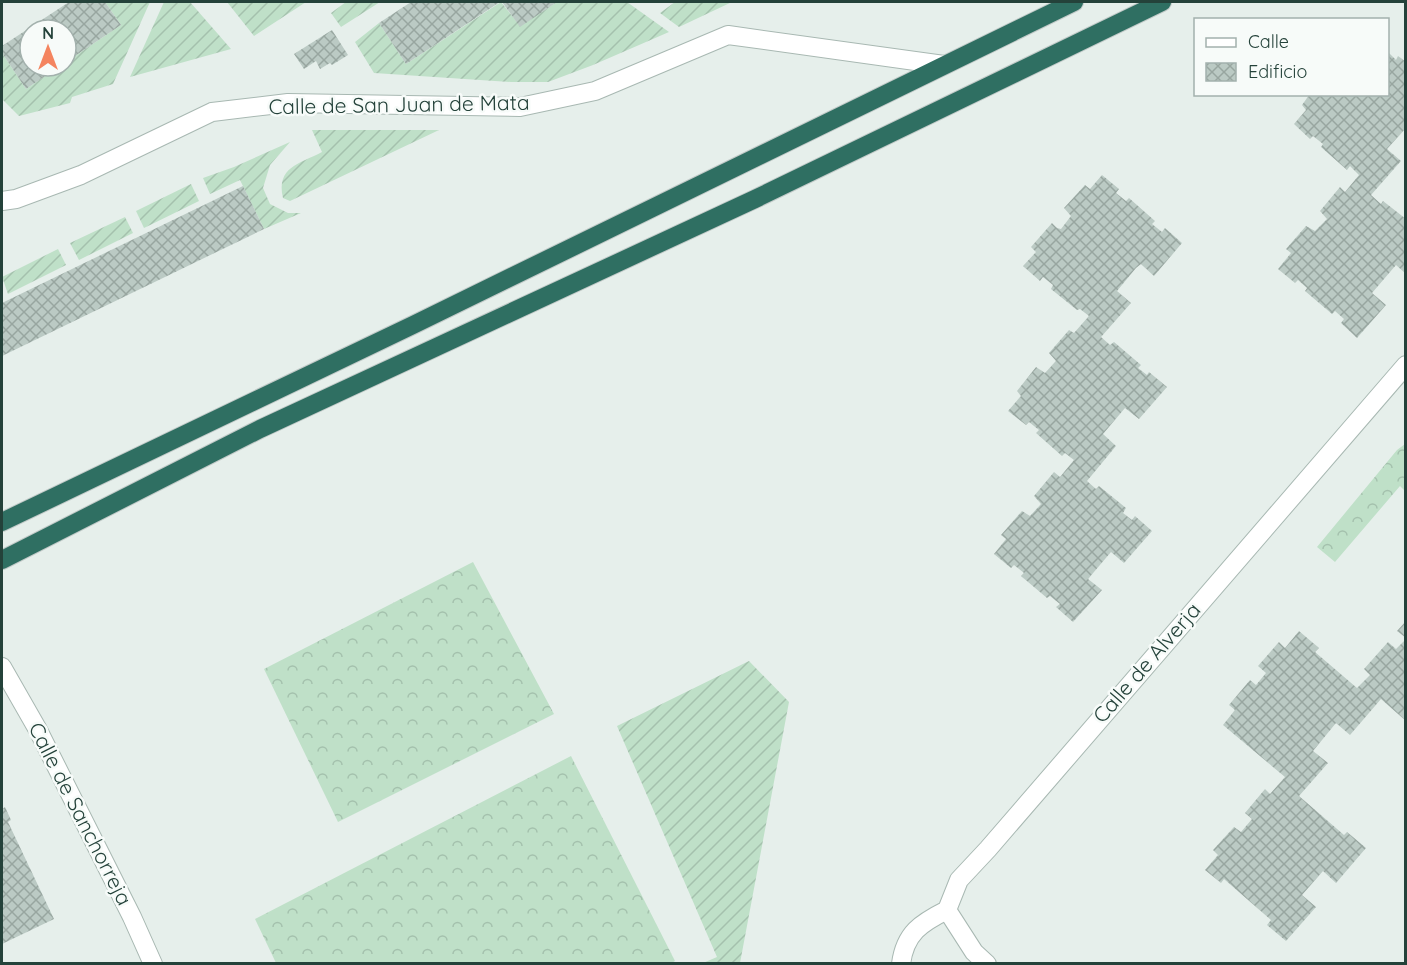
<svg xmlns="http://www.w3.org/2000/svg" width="1407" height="965" font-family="Quicksand,sans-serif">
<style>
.forest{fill:url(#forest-crowns)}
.garden{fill:url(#garden-furrows)}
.building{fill:url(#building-cross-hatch)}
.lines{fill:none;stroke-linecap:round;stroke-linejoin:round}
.street-casing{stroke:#a8b8b2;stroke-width:20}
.highway-casing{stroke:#c2cac8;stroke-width:20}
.street{stroke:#fff;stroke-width:18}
.highway{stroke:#2f6f62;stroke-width:18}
.labels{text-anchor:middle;stroke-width:5;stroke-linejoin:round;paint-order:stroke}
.street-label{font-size:21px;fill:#24423a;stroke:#f7fbf9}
</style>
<defs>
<pattern id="forest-crowns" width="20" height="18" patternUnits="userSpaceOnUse" patternTransform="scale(1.5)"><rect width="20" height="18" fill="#bfe0c8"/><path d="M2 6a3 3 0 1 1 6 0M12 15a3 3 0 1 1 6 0" fill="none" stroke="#a4c1ad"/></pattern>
<pattern id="garden-furrows" width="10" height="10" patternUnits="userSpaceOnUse" patternTransform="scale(1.5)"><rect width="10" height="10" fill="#bfe0c8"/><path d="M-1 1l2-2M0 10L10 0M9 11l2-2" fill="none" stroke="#a4c1ad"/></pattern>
<pattern id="building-cross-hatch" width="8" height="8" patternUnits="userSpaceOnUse" patternTransform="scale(1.5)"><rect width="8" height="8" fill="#bbcac4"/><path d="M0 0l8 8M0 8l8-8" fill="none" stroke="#98a6a0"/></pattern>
</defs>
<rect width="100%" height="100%" fill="#e6efeb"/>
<g class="forest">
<polygon points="1405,444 1405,491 1400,486 1335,562 1317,547 1397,450"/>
<polygon points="473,562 554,714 338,822 264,669"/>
<polygon points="571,756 675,961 670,964 276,963 255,919"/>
</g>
<g class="garden">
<polygon points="105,2 150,2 113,84 72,97 70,103 19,116 2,99 2,53 26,89 60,66 66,66 66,62 121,25"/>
<polygon points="164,2 190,2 231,49 130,77"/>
<polygon points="227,2 306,2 254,36"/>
<polygon points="346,2 380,2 341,27 331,13"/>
<polygon points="501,2 520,26 557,2 627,2 669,32 593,65 548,82 511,82 374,73 355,42 379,23 406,64"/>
<polygon points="675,2 732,2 679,27 660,13"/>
<path d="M312 130H439L290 201 283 198C276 167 299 164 322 152Z"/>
<polygon points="290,142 270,165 263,188 270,204 288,213 301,213 264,229 240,180 210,194 203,178 234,167"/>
<polygon points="191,184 199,201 144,228 136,211"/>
<polygon points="125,217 133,233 79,260 70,243"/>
<polygon points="58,249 66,265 8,294 2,277"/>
<polygon points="749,661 789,702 740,963 703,963 717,957 617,726"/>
</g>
<g class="building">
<polygon points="69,2 105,2 121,25 66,62 66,30 30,30 30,66 60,66 26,89 2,53 2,46"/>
<polygon points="411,2 500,2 406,64 379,23"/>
<polygon points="502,2 557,2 520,27"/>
<polygon points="332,30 348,55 332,65 330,63 320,69 316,61 304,69 294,54"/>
<polygon points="1388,52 1396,60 1398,56 1406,62 1406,128 1387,149 1401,161 1371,195 1381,204 1383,201 1406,219 1406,274 1396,265 1372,293 1386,305 1357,338 1341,323 1344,319 1335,311 1332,314 1305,291 1307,288 1298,280 1295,283 1278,269 1291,253 1286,249 1306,226 1315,231 1327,219 1320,211 1340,187 1345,192 1359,175 1350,166 1347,170 1321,147 1323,144 1313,136 1310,139 1294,124 1306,110 1302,105 1310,94 1388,94"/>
<polygon points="1102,175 1119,189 1116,193 1126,201 1129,198 1155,221 1152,224 1162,232 1165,228 1182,243 1154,276 1141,264 1136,268 1117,291 1131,303 1101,337 1110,345 1114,342 1141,365 1138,368 1147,375 1149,372 1167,387 1139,419 1125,408 1103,434 1116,446 1087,481 1096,489 1099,486 1126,508 1123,513 1132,520 1135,516 1152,531 1124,563 1111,552 1088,579 1102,590 1073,622 1056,607 1060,604 1050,596 1047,598 1021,576 1024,573 1014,565 1011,568 994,554 1006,539 1001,535 1022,511 1030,516 1041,504 1034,496 1054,472 1060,477 1074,460 1065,453 1062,456 1036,433 1039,430 1029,422 1026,425 1008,411 1021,396 1017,391 1036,367 1045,373 1056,361 1049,353 1069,330 1074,333 1089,316 1080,309 1077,310 1051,289 1053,285 1043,277 1040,281 1023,266 1036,252 1031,247 1052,223 1057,228 1061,229 1071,216 1064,208 1085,185 1090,189"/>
<polygon points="243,186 264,229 2,356 2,303"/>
<polygon points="1406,621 1406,638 1397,631"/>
<polygon points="1299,631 1319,648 1315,652 1357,688 1370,675 1364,669 1388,642 1396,649 1406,639 1406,721 1381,699 1350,735 1336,723 1313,751 1328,763 1299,796 1344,835 1347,832 1366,848 1336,883 1323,871 1302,895 1316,907 1286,941 1267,925 1271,920 1224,879 1221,883 1205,870 1218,855 1213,850 1234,827 1241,832 1252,819 1245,813 1265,789 1270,794 1285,777 1223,725 1235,710 1229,705 1250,680 1256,685 1266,673 1258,666 1279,642 1285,648"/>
<polygon points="5,807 11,820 8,822 54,919 2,944 2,809"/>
</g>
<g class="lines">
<defs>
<g id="street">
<polyline points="2,201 16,199 81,175 212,112 288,103 520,107 595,91 728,35 944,65"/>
<polyline points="2,667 38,730 132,917 153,964"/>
<polyline points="947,910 974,952 987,964"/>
<path d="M901 964C905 933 921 923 947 910L959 880 988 849 1406 365"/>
</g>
<g id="highway">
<polyline points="2,522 413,325 1074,2"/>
<polyline points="2,560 260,429 755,199 1162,2"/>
</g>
</defs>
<use href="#street" class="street-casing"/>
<use href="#highway" class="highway-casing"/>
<use href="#street" class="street"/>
<use href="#highway" class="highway"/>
</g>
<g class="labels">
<g class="street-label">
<text transform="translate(399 105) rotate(-1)" y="7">Calle de San Juan de Mata</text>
<text transform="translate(1147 663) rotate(-49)" y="7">Calle de Alverja</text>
<text transform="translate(80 814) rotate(63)" y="7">Calle de Sanchorreja</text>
</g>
</g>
<rect width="1407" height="965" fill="none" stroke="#24423a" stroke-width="6"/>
<rect x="1194" y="18" width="195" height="78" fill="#f7fbf9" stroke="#a3b1ad" stroke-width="1.5"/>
<rect x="1206" y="38" width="30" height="9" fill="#ffffff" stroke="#a3b1ad" stroke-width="1.5"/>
<text x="1248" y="48" font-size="18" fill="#24423a">Calle</text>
<rect x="1206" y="63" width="30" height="18" fill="url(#building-cross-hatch)" stroke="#a3b1ad" stroke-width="1.5"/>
<text x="1248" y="78" font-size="18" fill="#24423a">Edificio</text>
<g transform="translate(48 48)"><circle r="28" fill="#f7fbf9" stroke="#a3b1ad" stroke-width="1.5"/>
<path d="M0-4.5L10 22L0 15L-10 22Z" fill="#f4845f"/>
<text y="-9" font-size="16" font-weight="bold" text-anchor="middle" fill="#24423a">N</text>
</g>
</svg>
